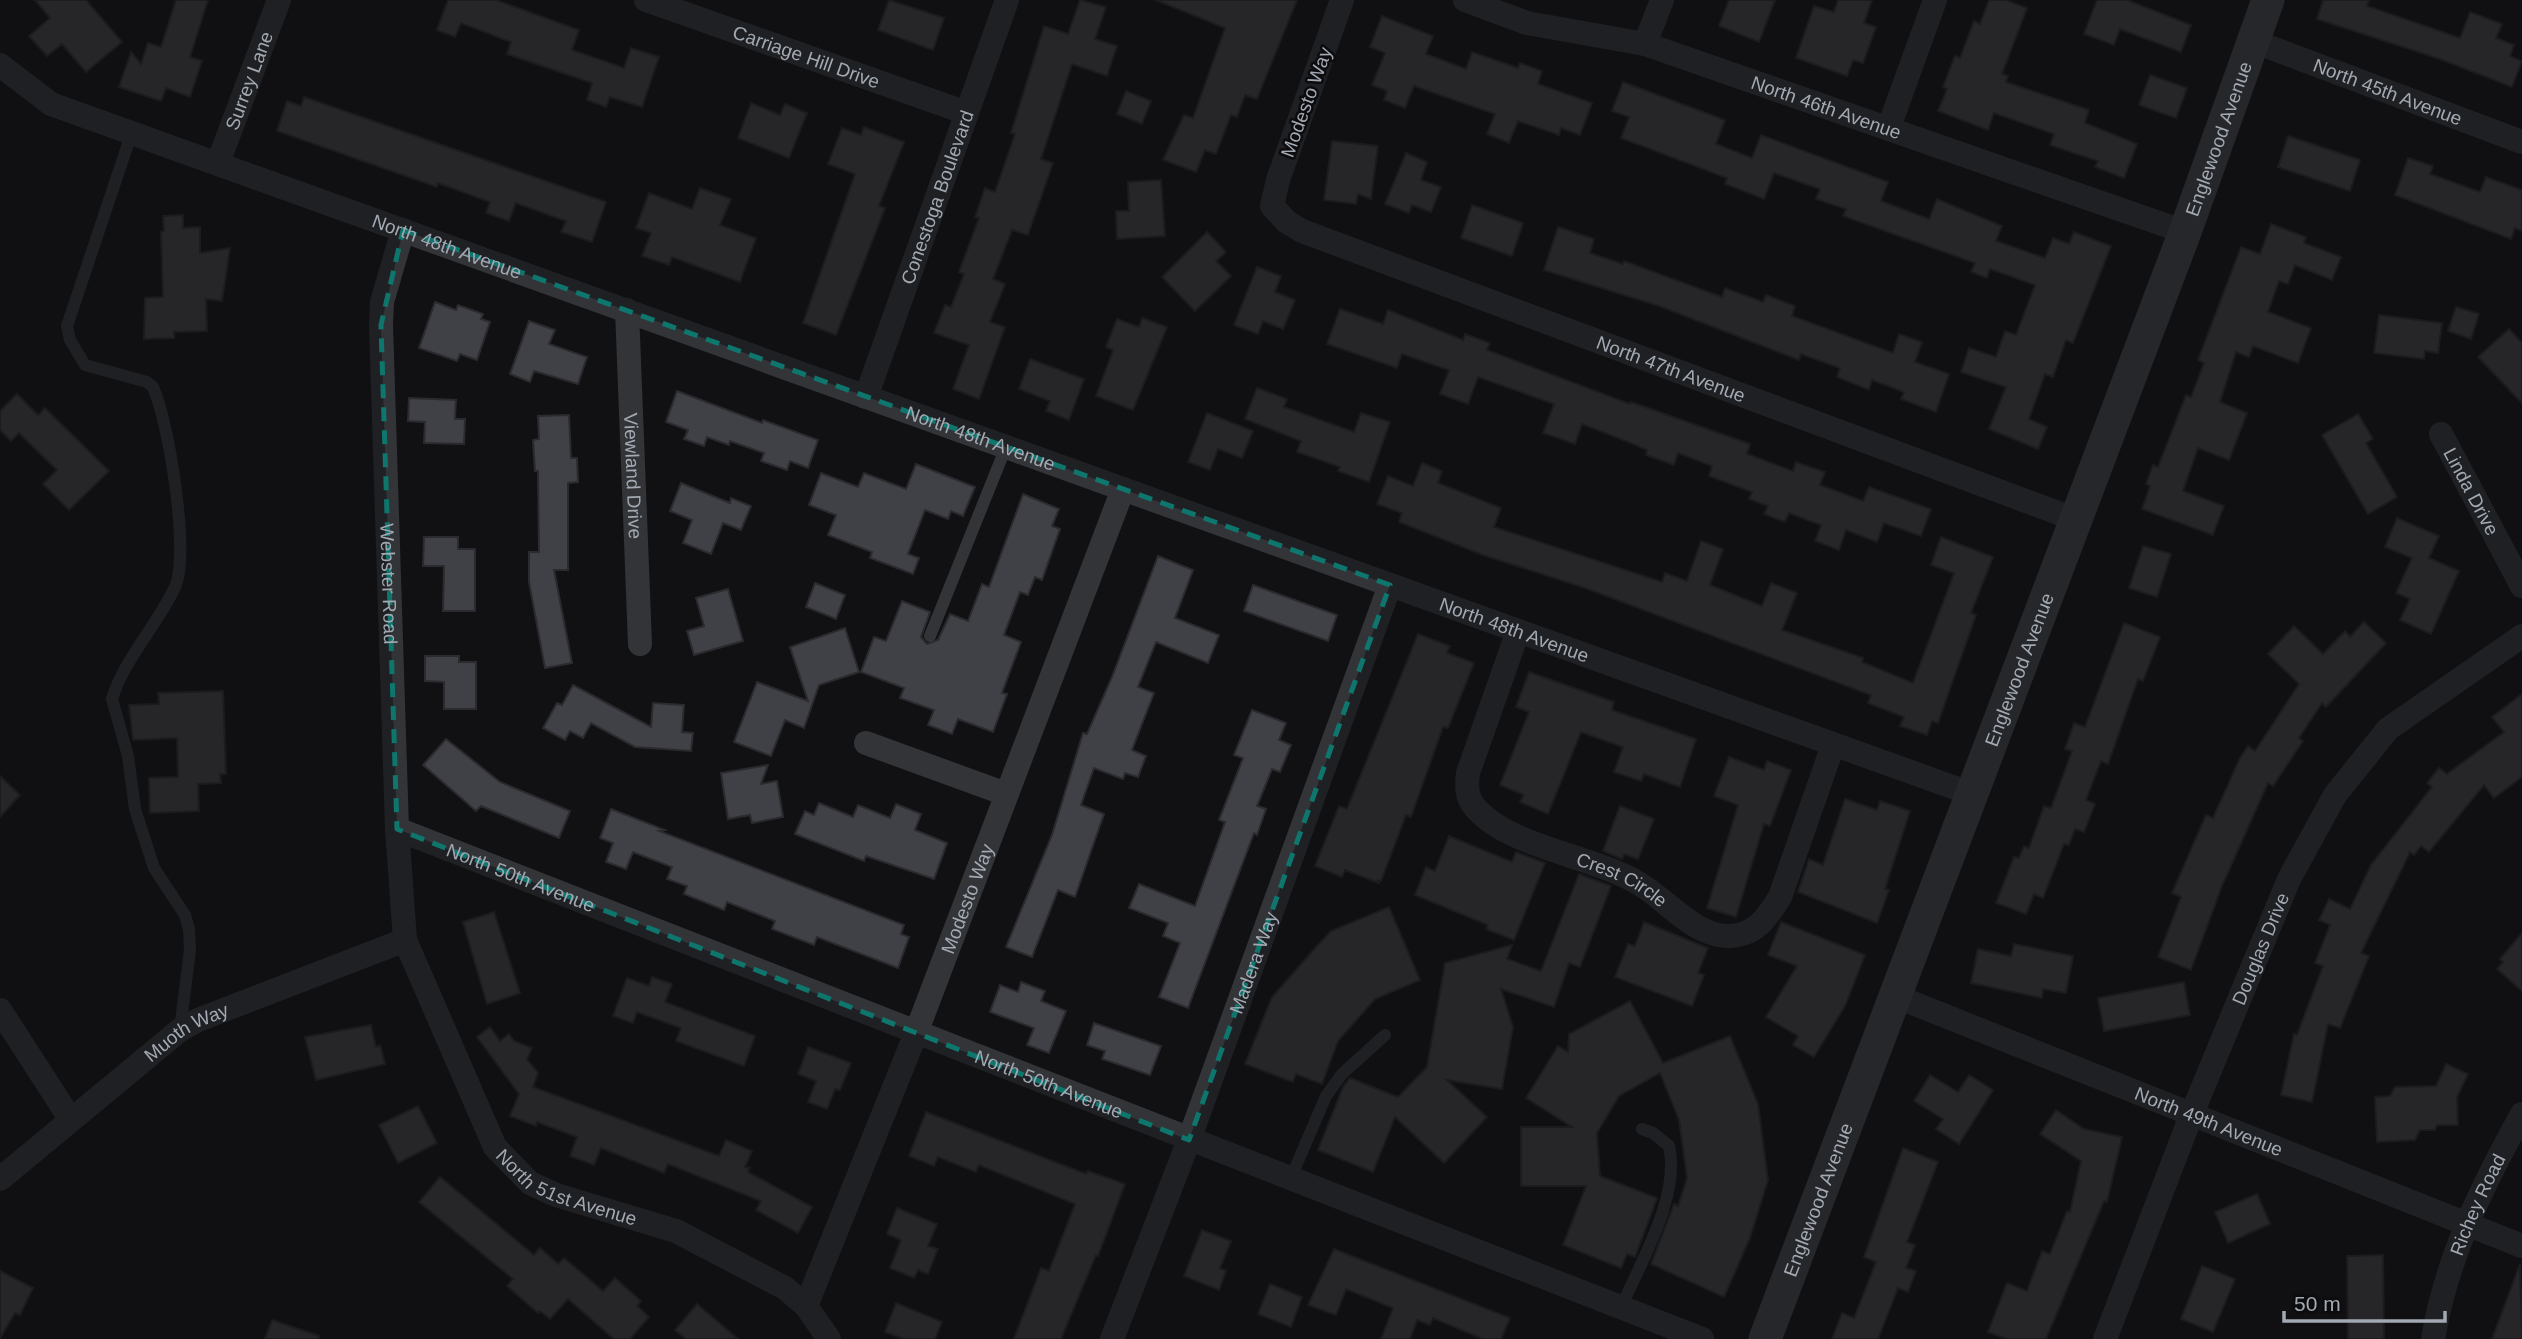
<svg xmlns="http://www.w3.org/2000/svg" width="2522" height="1339" font-family="Helvetica,sans-serif">
<style>
.building{fill:#404146;stroke:#2b2b2f;stroke-width:2}
.lines{fill:none;stroke-linecap:round;stroke-linejoin:round}
.lane{stroke:#323438;stroke-width:12}
.street{stroke:#323438;stroke-width:24}
.secondary{stroke:#404348;stroke-width:33}
.marked{fill:none;stroke:#0f766e;stroke-width:5;stroke-dasharray:14 9;stroke-linejoin:round}
.labels{text-anchor:middle;stroke-width:5;stroke-linejoin:round;paint-order:stroke}
.street-label{font-size:19px;fill:#a2a9b3;stroke:#0c0c0e}
</style>
<rect width="100%" height="100%" fill="#111113"/>
<g class="building">
<polygon points="35,0 86,0 122,42 86,72 62,44 47,56 29,36 50,18"/>
<polygon points="176,0 208,0 190,57 202,61 190,97 166,88 161,101 119,87 131,52 141,64 148,43 161,47"/>
<polygon points="448,0 496,0 579,30 572,50 624,68 631,48 659,57 642,107 610,97 606,107 587,100 592,83 507,54 511,42 461,23 455,37 437,30"/>
<polygon points="889,0 944,18 933,50 878,30"/>
<polygon points="1080,0 1106,7 1095,39 1117,46 1107,76 1072,64 1041,159 1053,163 1028,235 1012,230 993,279 1005,284 990,322 1005,327 979,399 953,389 969,345 934,333 945,305 951,307 964,274 959,272 979,218 975,217 985,188 995,192 1015,134 1011,133 1044,26 1068,34"/>
<polygon points="1156,0 1297,0 1257,99 1245,95 1237,117 1231,115 1216,154 1205,150 1196,172 1163,160 1184,115 1193,118 1225,28"/>
<polygon points="1729,0 1775,0 1759,42 1719,26"/>
<polygon points="1838,0 1872,0 1864,23 1876,27 1863,63 1853,60 1847,76 1796,58 1814,6 1834,12"/>
<polygon points="1989,0 2006,0 2027,8 2002,74 2008,76 2006,82 2089,110 2085,123 2137,144 2124,178 2095,167 2098,161 2050,145 2054,134 1994,113 1988,130 1938,111 1947,89 1943,87 1955,56 1960,58 1974,21 1980,24"/>
<polygon points="2097,0 2127,0 2191,25 2181,52 2120,29 2114,45 2084,34"/>
<polygon points="2323,0 2369,0 2367,6 2460,38 2470,12 2502,24 2496,38 2514,45 2510,56 2522,61 2512,87 2440,59 2317,19"/>
<polygon points="1382,16 1433,36 1426,54 1466,69 1472,52 1518,68 1520,63 1542,71 1538,84 1592,103 1580,135 1561,128 1559,135 1518,121 1509,143 1487,134 1495,114 1414,86 1405,108 1384,100 1387,91 1372,85 1385,53 1370,47"/>
<polygon points="2150,75 2187,88 2176,118 2139,105"/>
<polygon points="1623,82 1725,120 1716,144 1752,158 1761,135 1888,182 1881,201 1929,219 1937,199 2002,226 1996,241 2045,258 2053,238 2069,244 2074,232 2111,246 2073,343 2066,340 2053,377 2045,374 2029,419 2047,427 2038,449 1989,429 2006,387 1961,372 1969,348 1996,357 2005,331 2016,335 2035,285 1990,269 1987,278 1971,272 1975,263 1843,216 1846,209 1816,199 1820,189 1774,173 1764,199 1725,184 1727,178 1621,138 1629,117 1612,111"/>
<polygon points="1126,91 1151,101 1142,124 1117,114"/>
<polygon points="304,97 606,202 592,242 561,232 566,221 516,203 509,221 486,213 490,202 438,183 437,187 277,131 287,101 301,106"/>
<polygon points="751,103 780,115 785,104 807,113 789,158 738,138"/>
<polygon points="864,127 904,142 879,206 885,208 836,335 803,323 855,174 828,164 842,128 861,135"/>
<polygon points="2288,136 2360,160 2350,191 2278,167"/>
<polygon points="1332,141 1378,146 1371,199 1358,194 1356,204 1324,200"/>
<polygon points="1406,153 1427,162 1421,180 1441,187 1431,212 1412,205 1409,213 1385,204"/>
<polygon points="2408,158 2433,166 2430,174 2480,192 2486,177 2522,190 2522,231 2515,228 2511,239 2395,195"/>
<polygon points="1161,180 1165,236 1117,239 1116,211 1129,211 1128,182"/>
<polygon points="700,188 731,199 720,225 756,238 740,282 672,257 669,265 642,256 651,233 636,228 649,193 692,209"/>
<polygon points="1472,205 1523,223 1512,256 1461,238"/>
<polygon points="183,215 183,228 200,227 200,253 230,248 222,301 206,299 207,331 174,332 174,338 144,339 145,298 163,297 161,232 164,231 163,216"/>
<polygon points="2271,224 2306,237 2304,243 2341,257 2332,280 2295,265 2288,284 2279,281 2268,312 2311,328 2298,363 2253,346 2249,357 2236,352 2220,402 2247,413 2229,460 2198,448 2183,491 2224,506 2213,535 2142,509 2150,486 2146,484 2153,465 2158,467 2186,395 2191,397 2204,363 2198,360 2241,247 2260,254"/>
<polygon points="1558,227 1594,239 1590,253 1623,264 1624,261 1722,297 1725,288 1763,302 1766,295 1795,306 1792,316 1893,353 1899,334 1922,342 1915,362 1949,374 1936,412 1901,399 1904,392 1872,380 1869,390 1837,377 1840,368 1801,354 1799,360 1659,306 1544,270"/>
<polygon points="1207,232 1226,252 1216,261 1231,276 1195,311 1162,277"/>
<polygon points="1257,267 1281,276 1275,292 1295,300 1283,329 1263,321 1258,334 1234,325"/>
<polygon points="435,302 456,310 458,305 483,314 481,319 490,322 477,360 460,354 457,361 419,348"/>
<polygon points="2456,307 2479,314 2471,339 2448,331"/>
<polygon points="1340,309 1383,324 1388,310 1463,340 1465,334 1490,343 1487,350 1630,404 1631,402 1750,444 1747,454 1793,471 1796,462 1825,472 1820,485 1863,501 1869,487 1931,509 1921,536 1884,523 1877,542 1846,530 1839,550 1815,541 1821,525 1789,513 1785,522 1764,514 1768,506 1749,499 1752,492 1709,476 1712,466 1678,453 1674,465 1646,455 1647,450 1631,443 1582,424 1575,444 1543,433 1554,404 1478,377 1468,404 1440,394 1449,370 1402,354 1397,368 1327,344"/>
<polygon points="2379,315 2442,323 2438,353 2425,351 2424,359 2374,353"/>
<polygon points="1142,318 1167,327 1133,410 1096,396 1113,350 1106,347 1117,319 1139,327"/>
<polygon points="529,321 555,330 549,344 587,357 578,384 534,371 530,382 510,374"/>
<polygon points="2509,329 2522,343 2522,403 2478,357"/>
<polygon points="1030,359 1084,379 1069,420 1046,411 1050,401 1019,389"/>
<polygon points="1257,388 1287,399 1284,407 1354,432 1361,413 1390,422 1369,482 1338,471 1340,467 1297,452 1301,441 1245,419"/>
<polygon points="677,391 762,423 763,420 818,440 808,468 790,461 787,470 761,461 764,453 730,441 729,445 707,437 704,446 684,439 688,430 666,422"/>
<polygon points="17,394 38,415 45,408 109,471 69,510 43,484 57,470 19,433 11,441 0,430 0,411"/>
<polygon points="409,398 456,400 455,419 465,419 464,444 424,443 425,422 408,421"/>
<polygon points="1207,413 1253,431 1242,458 1218,449 1210,470 1188,462"/>
<polygon points="2358,414 2373,439 2366,443 2397,497 2368,514 2322,435"/>
<polygon points="569,415 571,458 577,458 578,482 568,483 568,570 554,570 572,663 545,668 529,582 529,552 539,552 538,471 535,471 533,440 539,439 538,416"/>
<polygon points="1422,463 1442,471 1438,483 1501,508 1494,527 1662,582 1665,573 1687,581 1701,541 1723,549 1710,585 1762,606 1771,583 1797,593 1782,630 1863,658 1862,662 1913,683 1954,573 1931,565 1941,537 1993,557 1971,613 1976,615 1938,723 1932,721 1927,735 1900,726 1904,717 1868,703 1871,695 1585,588 1483,555 1399,522 1402,513 1377,504 1388,476 1413,486"/>
<polygon points="916,464 975,487 963,516 951,511 948,519 925,510 908,554 919,558 913,574 870,558 872,552 828,535 836,515 809,505 821,473 858,487 864,473 906,489"/>
<polygon points="681,483 730,503 731,498 751,506 741,530 723,523 711,554 683,543 692,520 670,511"/>
<polygon points="1023,494 1059,509 1052,526 1060,529 1042,580 1035,577 1028,595 1020,592 1004,635 1021,642 1002,693 1007,694 993,732 958,719 952,734 928,725 934,710 900,698 904,688 861,672 874,637 886,641 902,601 930,612 921,637 927,644 938,640 950,614 968,621 982,584 989,587"/>
<polygon points="2397,518 2439,536 2429,558 2459,571 2431,634 2400,620 2410,599 2396,593 2412,558 2385,547"/>
<polygon points="424,537 458,537 458,549 475,549 475,611 443,611 444,566 423,566"/>
<polygon points="2143,546 2171,554 2157,597 2129,588"/>
<polygon points="1158,556 1193,570 1175,618 1219,635 1208,663 1156,642 1138,687 1154,693 1132,750 1146,756 1138,777 1125,773 1123,779 1094,768 1081,805 1104,814 1075,897 1058,890 1032,957 1006,947 1052,835 1083,733 1087,734 1112,677"/>
<polygon points="815,583 845,595 836,619 806,607"/>
<polygon points="1253,585 1337,615 1328,641 1244,611"/>
<polygon points="728,589 743,641 694,655 687,631 704,626 696,598"/>
<polygon points="2364,622 2386,643 2326,707 2322,703 2299,738 2303,741 2273,786 2268,783 2222,886 2191,970 2158,957 2181,897 2172,893 2206,815 2213,818 2240,758 2248,746 2255,751 2299,684 2268,654 2294,626 2323,654 2345,631 2350,637"/>
<polygon points="2124,623 2160,637 2143,681 2138,679 2108,764 2101,761 2086,800 2095,804 2084,832 2075,829 2069,845 2064,844 2043,898 2034,894 2026,914 1996,903 2014,857 2019,858 2024,846 2029,848 2044,806 2051,808 2072,751 2065,749 2074,723 2085,727"/>
<polygon points="845,628 859,672 819,685 804,728 785,720 771,756 734,742 757,682 808,701 790,647"/>
<polygon points="1418,634 1450,646 1447,653 1474,663 1448,728 1443,727 1411,817 1406,815 1381,881 1378,880 1379,883 1345,870 1342,877 1315,866 1339,806 1347,809"/>
<polygon points="425,656 459,656 459,662 476,662 476,709 444,709 444,682 425,681"/>
<polygon points="1529,672 1614,702 1612,710 1696,739 1680,787 1644,774 1641,781 1614,772 1623,747 1581,732 1548,814 1520,802 1524,795 1500,785 1529,712 1516,707"/>
<polygon points="573,685 651,727 653,703 684,705 682,732 693,733 691,751 635,747 591,723 583,738 570,731 565,740 543,728 557,703 562,705"/>
<polygon points="223,691 226,774 220,774 221,783 198,784 199,811 150,813 149,778 178,777 177,738 133,740 129,705 159,704 158,693"/>
<polygon points="2522,694 2522,777 2494,798 2484,785 2429,852 2421,846 2414,855 2410,852 2361,953 2369,956 2340,1028 2328,1024 2312,1102 2281,1095 2294,1034 2297,1035 2323,966 2315,963 2330,925 2319,920 2329,899 2350,909 2371,865 2432,787 2427,783 2439,768 2447,774 2504,732 2492,717"/>
<polygon points="1252,710 1286,723 1279,740 1291,745 1280,772 1272,769 1257,806 1266,809 1257,835 1254,833 1188,1008 1159,997 1180,943 1163,936 1168,923 1129,908 1139,884 1195,906 1225,822 1219,820 1243,758 1234,755"/>
<polygon points="446,739 500,782 570,811 559,838 481,806 476,811 423,765"/>
<polygon points="1729,757 1764,770 1767,761 1791,770 1770,826 1764,824 1736,917 1707,908 1738,805 1714,796"/>
<polygon points="768,765 761,784 777,781 783,817 752,823 750,815 728,819 721,773"/>
<polygon points="0,776 20,795 0,817"/>
<polygon points="1845,799 1877,810 1880,801 1910,811 1885,889 1889,890 1877,923 1798,892 1809,859 1823,865"/>
<polygon points="819,803 853,817 858,805 890,818 896,804 921,814 915,830 947,843 934,879 866,856 864,861 795,834 805,811 814,815"/>
<polygon points="1620,806 1654,819 1638,859 1624,854 1622,859 1603,851"/>
<polygon points="611,809 665,830 659,831 904,925 901,934 909,937 898,968 817,937 814,945 772,929 775,921 727,902 724,910 684,894 687,886 667,879 672,867 633,852 626,869 606,862 613,843 600,838"/>
<polygon points="1449,836 1512,862 1516,852 1545,863 1514,940 1486,929 1488,925 1415,895 1426,867 1435,871"/>
<polygon points="1579,874 1611,886 1580,967 1569,963 1554,1007 1501,989 1513,1027 1502,1089 1447,1080 1487,1117 1444,1163 1395,1117 1373,1172 1318,1150 1343,1087 1350,1078 1398,1097 1427,1067 1445,963 1512,945 1507,959 1541,971"/>
<polygon points="1389,907 1420,980 1375,999 1338,1041 1322,1084 1296,1074 1293,1082 1245,1064 1272,997 1317,946 1331,931"/>
<polygon points="494,912 520,993 487,1004 463,922"/>
<polygon points="1644,922 1708,948 1698,973 1704,975 1692,1006 1615,977 1628,944 1635,946"/>
<polygon points="1781,922 1865,955 1845,1006 1814,1057 1793,1045 1798,1036 1766,1017 1797,966 1768,955"/>
<polygon points="2522,933 2522,991 2497,969 2503,962 2500,959"/>
<polygon points="2014,944 2073,956 2066,993 2043,989 2042,998 1971,983 1978,949 2011,956"/>
<polygon points="652,977 672,984 665,1002 755,1036 744,1066 676,1041 681,1028 637,1012 633,1023 613,1016 627,978 649,986"/>
<polygon points="1021,982 1045,991 1041,1001 1066,1011 1049,1053 1027,1045 1034,1028 990,1012 1000,985 1018,992"/>
<polygon points="2184,982 2190,1015 2104,1031 2098,998"/>
<polygon points="1630,1001 1663,1063 1730,1036 1758,1104 1768,1180 1750,1238 1724,1297 1651,1264 1674,1204 1678,1206 1687,1178 1679,1120 1660,1073 1619,1096 1597,1133 1600,1176 1657,1198 1635,1257 1627,1254 1621,1268 1563,1245 1586,1186 1521,1186 1521,1127 1572,1127 1526,1098 1558,1046 1568,1052 1569,1034"/>
<polygon points="1094,1023 1161,1046 1150,1075 1102,1059 1105,1051 1087,1045"/>
<polygon points="371,1025 376,1047 380,1045 385,1064 316,1080 305,1037"/>
<polygon points="490,1027 500,1041 509,1034 514,1041 532,1048 527,1059 538,1073 533,1087 719,1156 726,1140 752,1151 745,1167 750,1168 748,1172 812,1207 798,1233 756,1210 761,1201 668,1164 664,1173 601,1148 594,1165 570,1156 577,1137 537,1122 536,1126 510,1116 519,1094 477,1037"/>
<polygon points="808,1047 851,1063 840,1090 835,1089 827,1109 808,1102 816,1081 798,1074"/>
<polygon points="2446,1064 2468,1074 2457,1097 2458,1125 2437,1125 2435,1130 2420,1130 2415,1140 2377,1142 2375,1097 2390,1096 2395,1087 2436,1086"/>
<polygon points="1930,1075 1958,1092 1969,1075 1993,1090 1959,1144 1936,1129 1943,1119 1914,1101"/>
<polygon points="418,1106 437,1143 398,1163 379,1125"/>
<polygon points="2056,1110 2084,1129 2122,1137 2107,1202 2104,1201 2046,1339 2007,1339 1988,1332 2007,1283 2027,1291 2042,1251 2050,1254 2067,1211 2070,1212 2081,1161 2040,1134"/>
<polygon points="926,1112 1086,1174 1088,1171 1125,1184 1098,1256 1096,1255 1061,1339 1014,1339 1041,1268 1049,1271 1075,1204 979,1165 976,1172 938,1157 934,1166 909,1156"/>
<polygon points="1903,1148 1938,1162 1907,1242 1915,1245 1906,1268 1916,1271 1908,1292 1898,1288 1878,1339 1832,1339 1842,1313 1854,1318 1876,1262 1864,1257"/>
<polygon points="440,1177 534,1255 540,1248 558,1264 564,1258 603,1291 615,1278 641,1301 637,1306 649,1317 630,1339 614,1339 568,1299 550,1319 540,1311 538,1313 507,1286 513,1279 419,1202"/>
<polygon points="2257,1194 2270,1224 2228,1243 2215,1212"/>
<polygon points="897,1208 937,1224 928,1246 938,1249 928,1274 918,1270 914,1278 890,1268 901,1240 887,1234"/>
<polygon points="1202,1230 1231,1241 1220,1268 1226,1271 1219,1290 1184,1276"/>
<polygon points="1334,1249 1510,1318 1501,1339 1483,1339 1433,1318 1430,1325 1417,1320 1410,1339 1381,1339 1393,1308 1346,1289 1336,1315 1308,1305"/>
<polygon points="2383,1255 2384,1339 2348,1339 2347,1256"/>
<polygon points="2520,1264 2522,1339 2492,1339"/>
<polygon points="2202,1266 2235,1279 2213,1332 2181,1319"/>
<polygon points="0,1271 33,1288 20,1315 15,1313 0,1338"/>
<polygon points="1270,1284 1302,1297 1291,1327 1258,1314"/>
<polygon points="896,1303 942,1322 935,1339 904,1339 885,1332"/>
<polygon points="697,1304 738,1339 686,1339 675,1330"/>
<polygon points="272,1320 319,1336 318,1339 265,1339"/>
</g>
<g class="lines">
<g class="lane">
<path d="M132 132 67 326 70 340 85 365 147 382 153 387C169 423 190 553 175 587 158 624 123 661 112 699L128 756 135 809 154 868 185 915 189 929 190 950 180 1029"/>
<polyline points="930,636 1006,447"/>
<polyline points="1290,1180 1326,1096 1342,1074 1385,1035"/>
<path d="M1621 1308C1640 1263 1681 1195 1669 1146L1653 1133 1642 1129"/>
</g>
<g class="street">
<path id="s1" d="M646 0 967 113"/>
<path id="s2" d="M1342 0 1278 180 1272 206 1287 222 1302 231 2077 520"/>
<path id="s3" d="M1465 0 1527 23 1645 44 2185 232"/>
<path id="s4" d="M2253 41 2522 142"/>
<polyline points="1645,44 1662,0"/>
<path id="s5" d="M0 65 51 104 1972 794"/>
<polyline points="1889,127 1935,0"/>
<path id="s6" d="M218 163 279 0"/>
<path id="s7" d="M403 230 382 302 381 325 397 829 405 940 495 1147 530 1183 556 1195 676 1231 785 1288 806 1306 829 1339"/>
<path id="s8" d="M627 310 640 644"/>
<path id="s9" d="M866 397 1007 0"/>
<path id="s10" d="M2441 434 2522 586"/>
<path id="s11" d="M1518 631 1468 773C1465 795 1469 804 1486 818 1522 848 1596 858 1638 883 1666 899 1694 936 1728 936 1755 936 1767 918 1780 897L1833 745"/>
<polyline points="866,743 1006,794"/>
<path id="s12" d="M397 829 1702 1339"/>
<path id="s13" d="M1895 996 2522 1246"/>
<polyline points="0,1010 71,1120"/>
<path id="s14" d="M0 1179 180 1030 198 1020 405 940"/>
<path id="s15" d="M806 1306 916 1033 1123 489"/>
<path id="s16" d="M1112 1339 1189 1140 1390 585"/>
<path id="s17" d="M2105 1339 2191 1116 2289 879 2335 795 2388 729 2522 636"/>
<path id="s18" d="M2433 1339C2446 1259 2483 1184 2522 1114"/>
</g>
<path class="secondary" id="s19" d="M1765 1339 2185 232 2268 0"/>
</g>
<path d="M0 0H2522V1339H0ZM403 230 1390 585 1189 1140 397 829 381 325Z" fill="#111113" fill-opacity=".55" fill-rule="evenodd"/>
<path class="marked" d="M403 230 1390 585 1189 1140 397 829 381 325Z"/>
<g class="labels">
<g class="street-label">
<text dy="7" stroke="none"><textPath href="#s1" startOffset="170">Carriage Hill Drive</textPath></text>
<text dy="7" stroke="none"><textPath href="#s6" startOffset="88">Surrey Lane</textPath></text>
<text dy="7" stroke="none"><textPath href="#s4" startOffset="144">North 45th Avenue</textPath></text>
<text transform="translate(1306 102) rotate(-70)" y="7">Modesto Way</text>
<text dy="7" stroke="none"><textPath href="#s3" startOffset="378">North 46th Avenue</textPath></text>
<text dy="7" stroke="none"><textPath href="#s19" startOffset="1283">Englewood Avenue</textPath></text>
<text dy="7" stroke="none"><textPath href="#s9" startOffset="212">Conestoga Boulevard</textPath></text>
<text dy="7" stroke="none"><textPath href="#s5" startOffset="485">North 48th Avenue</textPath></text>
<text dy="7" stroke="none"><textPath href="#s2" startOffset="651">North 47th Avenue</textPath></text>
<text dy="7" stroke="none"><textPath href="#s5" startOffset="1052">North 48th Avenue</textPath></text>
<text dy="7" stroke="none"><textPath href="#s8" startOffset="166">Viewland Drive</textPath></text>
<text dy="7" stroke="none"><textPath href="#s10" startOffset="65">Linda Drive</textPath></text>
<text dy="7" stroke="none"><textPath href="#s7" startOffset="357">Webster Road</textPath></text>
<text dy="7" stroke="none"><textPath href="#s5" startOffset="1619">North 48th Avenue</textPath></text>
<text dy="7" stroke="none"><textPath href="#s19" startOffset="716">Englewood Avenue</textPath></text>
<text dy="7" stroke="none"><textPath href="#s12" startOffset="133">North 50th Avenue</textPath></text>
<text dy="7" stroke="none"><textPath href="#s11" startOffset="352">Crest Circle</textPath></text>
<text dy="7" stroke="none"><textPath href="#s15" startOffset="438">Modesto Way</textPath></text>
<text dy="7" stroke="none"><textPath href="#s17" startOffset="420">Douglas Drive</textPath></text>
<text dy="7" stroke="none"><textPath href="#s16" startOffset="402">Madera Way</textPath></text>
<text dy="7" stroke="none"><textPath href="#s14" startOffset="238">Muoth Way</textPath></text>
<text dy="7" stroke="none"><textPath href="#s12" startOffset="700">North 50th Avenue</textPath></text>
<text dy="7" stroke="none"><textPath href="#s13" startOffset="338">North 49th Avenue</textPath></text>
<text dy="7" stroke="none"><textPath href="#s7" startOffset="1024">North 51st Avenue</textPath></text>
<text dy="7" stroke="none"><textPath href="#s19" startOffset="149">Englewood Avenue</textPath></text>
<text dy="7" stroke="none"><textPath href="#s18" startOffset="142">Richey Road</textPath></text>
</g>
</g>
<path d="M2284 1311v10h161v-10" fill="none" stroke="#a2a9b3" stroke-width="3.5"/>
<text x="2294" y="1311" font-size="21" fill="#a2a9b3" stroke="#0c0c0e" stroke-width="5" paint-order="stroke">50 m</text>
</svg>
